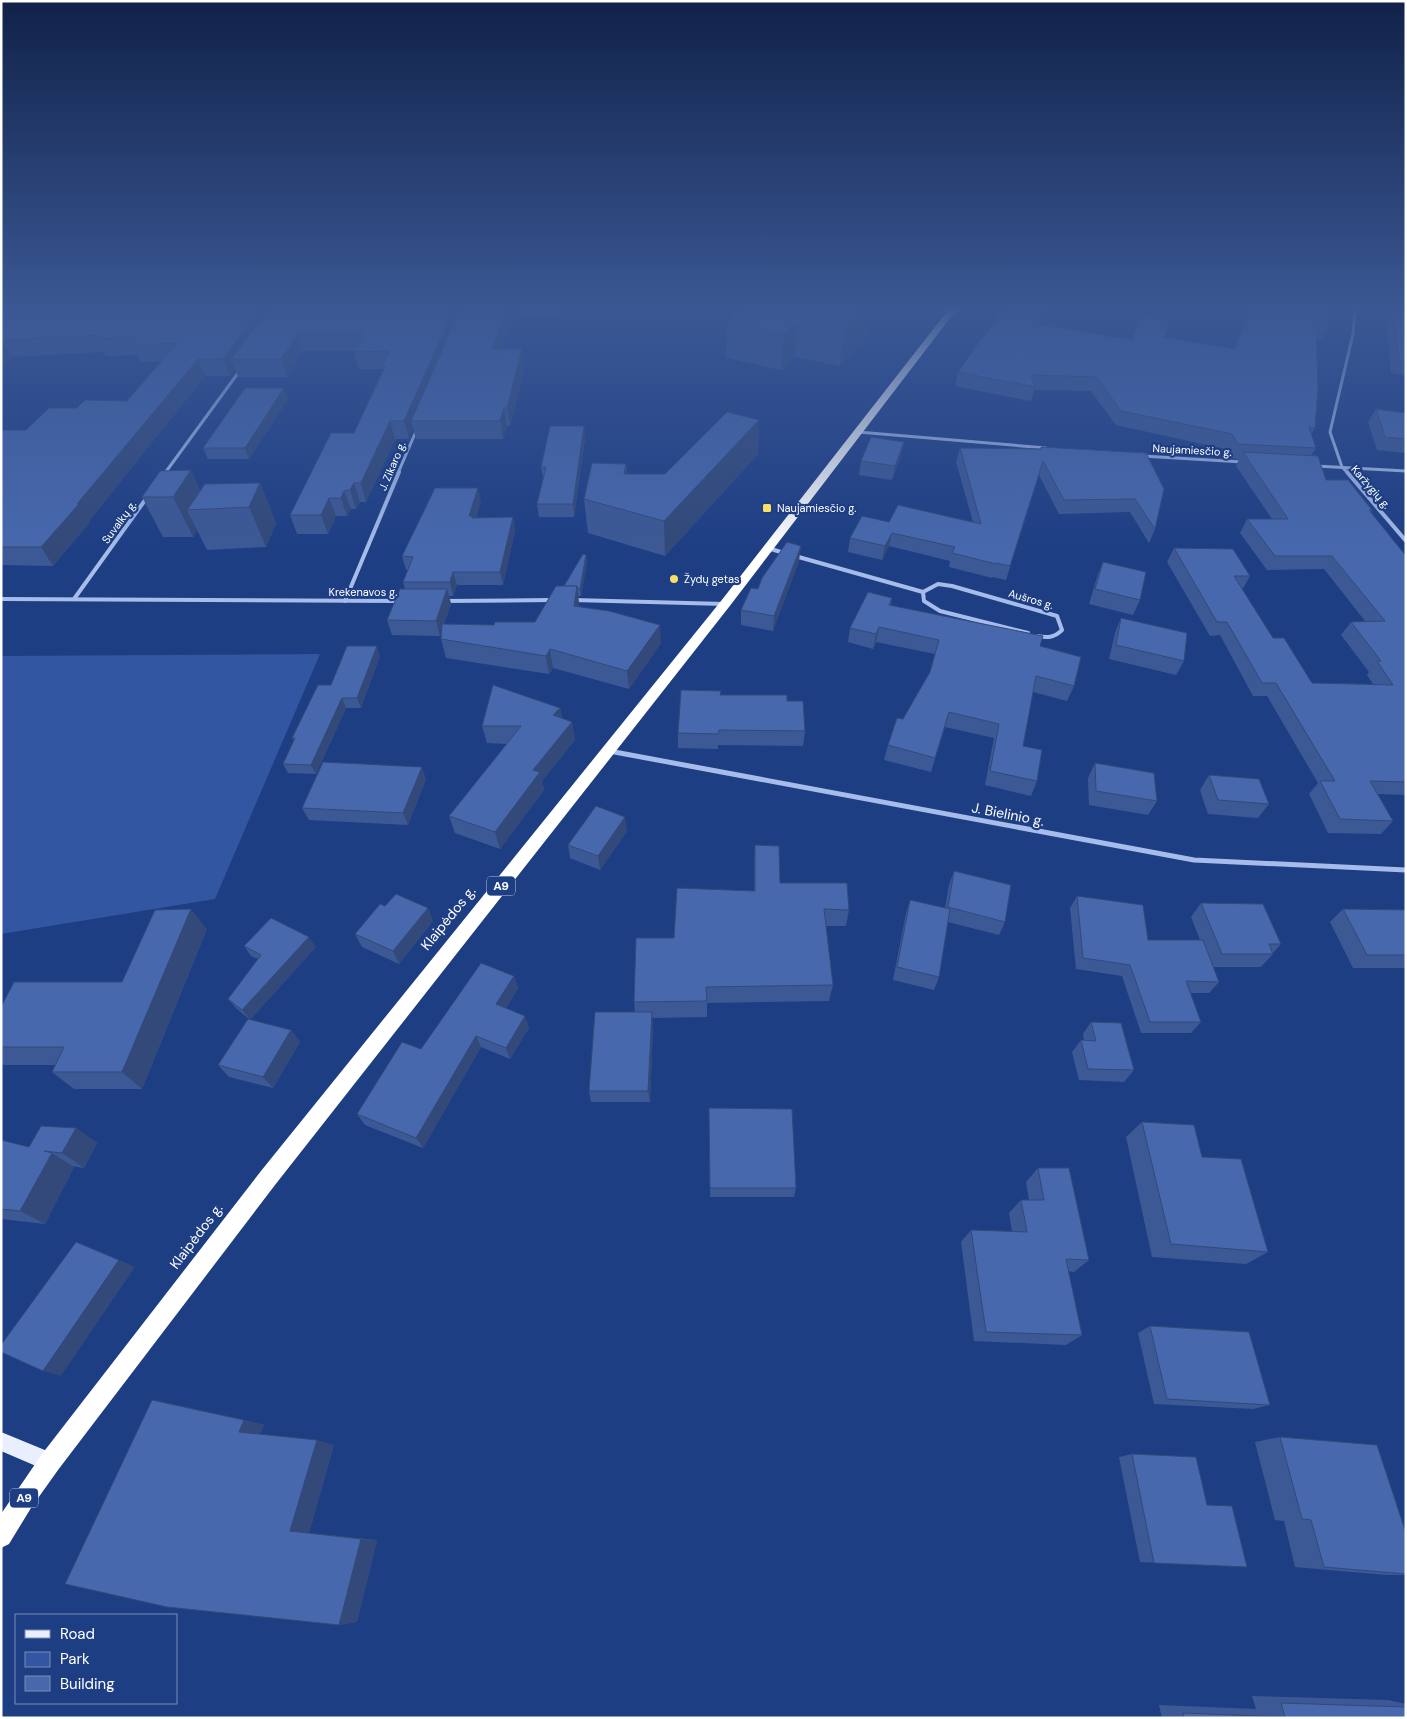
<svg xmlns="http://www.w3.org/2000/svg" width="1407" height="1719" font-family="'DM Sans',sans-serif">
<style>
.green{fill:#3256a2}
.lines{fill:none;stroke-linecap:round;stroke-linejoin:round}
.street-far2{stroke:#a6bcea;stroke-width:3}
.street-far1{stroke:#a6bcea;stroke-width:4}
.street{stroke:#a6bcea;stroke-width:5}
.primary{fill:#e9effe;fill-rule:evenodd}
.highway{fill:#fff;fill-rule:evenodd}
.wall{fill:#3d5995}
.shaded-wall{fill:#324979}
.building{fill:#4768ad;stroke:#324979}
.poi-dot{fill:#f9e065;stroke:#1e3e84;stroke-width:2}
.labels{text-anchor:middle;stroke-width:4.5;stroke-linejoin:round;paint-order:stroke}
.far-street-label{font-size:11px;fill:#fff;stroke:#1e3e84}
.far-poi-label{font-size:11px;fill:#fff;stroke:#1e3e84;text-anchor:start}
.shield{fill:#1e3e84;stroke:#bcc5da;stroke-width:1}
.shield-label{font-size:12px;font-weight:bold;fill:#fff}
.street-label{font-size:14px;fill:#fff;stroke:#1e3e84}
</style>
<rect width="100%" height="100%" fill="#1e3e84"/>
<polygon class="green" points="320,654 215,899 1,934 1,656"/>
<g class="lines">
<g class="street-far2">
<polyline points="858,432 1046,448"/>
<polyline points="1142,456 1243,462"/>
<polyline points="1316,466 1406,471"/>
<polyline points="165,473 241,369"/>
<polyline points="398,473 417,429"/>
<polyline points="1348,473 1342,467 1330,432 1353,334 1355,309"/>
</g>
<g class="street-far1">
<polyline points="1347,472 1406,541"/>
<polyline points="164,475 166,472"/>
<polyline points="768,548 787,554"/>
<polyline points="795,556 923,592 924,601 940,611 1028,633"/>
<path d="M923 592 938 584 952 586 1057 616 1062 630C1054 638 1047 638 1037 636"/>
<polyline points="1,599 400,601"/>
<polyline points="74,599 148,496"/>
<polyline points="573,600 725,604"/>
<polyline points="345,601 399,472"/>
<polyline points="443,601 552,600"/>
</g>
<polyline class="street" points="609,751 1194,860 1406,870"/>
<polygon class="primary" points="1,1432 57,1455 60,1462 57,1469 50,1472 1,1451"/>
<polygon class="highway" points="949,309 957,309 729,607 275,1185 58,1470 31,1508 9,1544 1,1548 1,1514 42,1454 261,1171 721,601"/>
</g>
<g class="wall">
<polygon points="1,309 561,309 560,315 518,315 517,318 511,318 501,349 525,366 510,426 507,426 503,439 416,439 413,428 409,439 395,439 366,502 360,502 356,509 351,509 347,516 336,516 328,534 297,534 290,515 354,433 382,371 382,369 359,369 354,352 354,351 304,351 287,377 238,377 235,369 230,376 205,376 89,521 90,522 53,566 1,565 1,430 26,430 77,408 127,401 162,361 140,362 137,355 106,356 104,352 12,357 1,367"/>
<polygon points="869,309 865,338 840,366 795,357 781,370 726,358 727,322"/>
<polygon points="1003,309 1050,309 1041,324 1132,340 1164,337 1234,349 1250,309 1330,309 1329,325 1322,339 1316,338 1315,428 1311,435 1316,448 1311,456 1326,480 1372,510 1371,513 1406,556 1406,795 1378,794 1393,821 1381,834 1328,833 1309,794 1318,783 1267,696 1253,696 1220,635 1210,636 1167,562 1174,548 1250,576 1242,590 1273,638 1312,683 1373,684 1367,675 1369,672 1341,635 1351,622 1365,621 1324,569 1267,570 1240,533 1247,519 1272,519 1236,466 1239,459 1231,458 1225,449 1116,425 1091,391 1034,390 1031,401 955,386 958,372 983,338"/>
<polygon points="1386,309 1406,309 1406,376 1391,373"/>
<polygon points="288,399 249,459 208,459 203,448"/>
<polygon points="1376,409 1406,413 1406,453 1377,450 1368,422"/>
<polygon points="759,420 758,454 665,556 588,533 584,499 626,464 627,474 665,474"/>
<polygon points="584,426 585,439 574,517 539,517 537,504 543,479 541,467"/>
<polygon points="904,442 901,456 892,480 859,475 861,461"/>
<polygon points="1041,447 1146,453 1155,529 1149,543 1130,512 1059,514 1039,475 1006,580 992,577 992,578 949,567 950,561 889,546 882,560 848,552 850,538 889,522 973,522 956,462 960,448 1040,449"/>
<polygon points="260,483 276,523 266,547 207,550 197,530 193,537 163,537 142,497"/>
<polygon points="481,501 476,518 513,517 515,531 503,585 457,585 453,596 449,596 451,604 444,624 494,625 535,622 564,586 586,555 587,562 581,596 578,596 579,606 661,643 629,689 553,668 549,674 446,658 441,639 442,631 440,636 392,635 387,620 405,589 403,582 408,570 406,570 402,556"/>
<polygon points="799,561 773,631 741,625 741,610"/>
<polygon points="1103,562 1140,600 1133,615 1089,604 1097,577"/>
<polygon points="892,598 891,605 1040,646 1074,686 1067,701 1033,692 1023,746 1037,781 1031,796 985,785 994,738 945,727 931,772 884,760 888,745 930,672 935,654 876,642 873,649 848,642 850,628"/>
<polygon points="1121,618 1184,661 1176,675 1109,659 1115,633"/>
<polygon points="380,656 361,708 346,708 316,774 288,773 283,764 294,741 292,738 331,685"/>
<polygon points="720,695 787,701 805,731 803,746 718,745 718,749 678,748 678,733"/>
<polygon points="560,708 562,718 572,722 575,740 542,781 544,790 500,849 455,833 449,816 507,744 487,743 482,726"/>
<polygon points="1095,763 1157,801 1148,815 1089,805 1088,778"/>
<polygon points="1209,775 1269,804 1258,818 1208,814 1200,790"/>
<polygon points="426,779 408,825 309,820 302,808"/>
<polygon points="627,831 600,870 570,858 568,845"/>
<polygon points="755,845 780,883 849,910 846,926 826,926 833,985 829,1001 707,1003 707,1017 652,1018 653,1025 650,1102 591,1102 589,1091 635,1012 634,1002 674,938 754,891 754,863"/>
<polygon points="954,871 1005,922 999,935 948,922 939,977 934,990 893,980 906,913 910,900 945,908 949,885"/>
<polygon points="1077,896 1148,940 1200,940 1191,917 1201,903 1281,944 1273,953 1273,954 1261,967 1213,967 1219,982 1209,993 1190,993 1201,1022 1191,1033 1141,1033 1122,976 1076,969 1070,908"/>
<polygon points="385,906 428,908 433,921 399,964 362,947 355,934"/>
<polygon points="1343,909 1406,910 1406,968 1353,968 1330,922"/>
<polygon points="207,929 142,1089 74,1089 52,1072 55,1065 4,1065 1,1063 1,1007 122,982"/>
<polygon points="244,946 316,947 250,1020 237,1009 228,999 258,959 251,956"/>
<polygon points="514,976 518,988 506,1008 525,1016 529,1028 510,1059 481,1047 423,1148 365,1125 357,1114 421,1049"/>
<polygon points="1091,1022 1134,1070 1124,1082 1079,1080 1072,1052 1081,1040 1084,1040 1083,1034"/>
<polygon points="291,1030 300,1042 273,1088 229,1077 218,1065"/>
<polygon points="709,1108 796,1188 794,1197 710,1197"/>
<polygon points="1142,1122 1202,1157 1268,1252 1246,1264 1152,1257 1126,1137"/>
<polygon points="76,1128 97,1143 84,1168 72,1166 74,1167 45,1224 1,1219 1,1140 29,1147"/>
<polygon points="1038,1168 1089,1260 1074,1272 1068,1271 1082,1335 1066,1345 974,1341 961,1242 971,1230 1012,1231 1009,1213 1021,1200 1029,1200 1026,1182"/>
<polygon points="1150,1326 1270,1405 1253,1409 1154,1404 1138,1333"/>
<polygon points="244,1420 264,1425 260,1434 334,1445 309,1533 377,1540 357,1622 339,1625"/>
<polygon points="1280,1437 1406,1533 1406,1575 1386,1575 1295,1567 1284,1521 1275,1520 1255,1442"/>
<polygon points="1132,1454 1207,1505 1247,1567 1140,1562 1119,1457"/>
<polygon points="1252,1696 1388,1700 1406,1704 1406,1718 1162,1718 1159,1705 1256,1709"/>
</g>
<g class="shaded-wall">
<polygon points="261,309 278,309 231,359 235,369 230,376 223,359"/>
<polygon points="454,309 464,309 411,421 413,428 409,439 404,421"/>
<polygon points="506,309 510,309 511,318 495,366 492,349"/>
<polygon points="516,309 517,309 518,315 517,318"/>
<polygon points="844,309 869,309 865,338 840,366 844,330"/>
<polygon points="1046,309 1050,309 1033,337 1037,324"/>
<polygon points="798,321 795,357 781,370 784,334"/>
<polygon points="298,334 304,351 287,377 281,359"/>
<polygon points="2,340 12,357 1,367 1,341"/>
<polygon points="522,349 525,366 510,426 507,408"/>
<polygon points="198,359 205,376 89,521 90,522 53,566 41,547"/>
<polygon points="284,388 288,399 249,459 245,448"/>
<polygon points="504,408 507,426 503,439 500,421"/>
<polygon points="759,420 758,454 665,556 664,521"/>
<polygon points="390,421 395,439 366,502 361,483"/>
<polygon points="584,426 585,439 574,517 573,504"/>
<polygon points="904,442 901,456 892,480 895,466"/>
<polygon points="626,464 628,498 624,474"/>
<polygon points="191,470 209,509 187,510 197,530 193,537 173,497"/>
<polygon points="260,483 276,523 266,547 249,507"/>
<polygon points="354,483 360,502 356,509 350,490"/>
<polygon points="478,488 481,501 474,524 469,516"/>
<polygon points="344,491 351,509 347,516 341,498"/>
<polygon points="329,498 336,516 328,534 321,515"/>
<polygon points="513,517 515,531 503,585 500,572"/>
<polygon points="892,533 889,546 882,560 885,546"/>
<polygon points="801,546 799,561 773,631 774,616"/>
<polygon points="586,555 587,562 581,596 580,589"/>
<polygon points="453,572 457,585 453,596 450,582"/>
<polygon points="577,586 579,604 576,624 574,606"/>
<polygon points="447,589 451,604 440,636 436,621"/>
<polygon points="660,625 661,643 629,689 627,671"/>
<polygon points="879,627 876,642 873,649 876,634"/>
<polygon points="377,646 380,656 361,708 357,698"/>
<polygon points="550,649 553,668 549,674 546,656"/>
<polygon points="342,698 346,708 316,774 311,765"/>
<polygon points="560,708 563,725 553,715"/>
<polygon points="572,722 575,740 542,781 544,790 500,849 495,832 533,770"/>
<polygon points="422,767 426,779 408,825 403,813"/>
<polygon points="625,817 627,831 600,870 598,856"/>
<polygon points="428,908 433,921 399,964 393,951"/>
<polygon points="191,909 207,929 142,1089 122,1072"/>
<polygon points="309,937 316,947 250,1020 242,1010"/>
<polygon points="514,976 518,988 501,1016 496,1004"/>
<polygon points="652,1012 653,1025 650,1102 648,1091"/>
<polygon points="525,1016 529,1028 510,1059 506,1048"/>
<polygon points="291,1030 300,1042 273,1088 263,1077"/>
<polygon points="476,1036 481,1047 423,1148 416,1138"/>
<polygon points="76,1128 97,1143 84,1168 62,1153"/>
<polygon points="52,1153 74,1167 45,1224 20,1211"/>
<polygon points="119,1260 135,1267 61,1376 43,1371"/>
<polygon points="244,1420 264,1425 259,1437 239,1432"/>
<polygon points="317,1440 334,1445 309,1533 290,1531"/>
<polygon points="361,1539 377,1540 357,1622 339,1625"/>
</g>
<g class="building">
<polygon points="1,309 261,309 223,359 198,359 77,504 79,504 41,547 1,547 1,430 26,430 49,408 77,408 85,400 127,401 177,343 132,345 137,337 98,339 101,335 2,340 1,341"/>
<polygon points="269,309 454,309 404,421 390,421 361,483 354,483 350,490 344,491 341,498 329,498 321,515 290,515 331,433 354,433 385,367 381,367 389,351 354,352 363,334 298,334 281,359 231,359"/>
<polygon points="460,309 506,309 492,349 522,349 507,408 504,408 500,421 411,421"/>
<polygon points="742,309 863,309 844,330 798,321 784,334 727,322"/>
<polygon points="1003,309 1046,309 1037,324 1132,340 1142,316 1170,320 1164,337 1235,349 1251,309 1330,309 1329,325 1316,324 1318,387 1315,428 1309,427 1316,448 1238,444 1232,434 1121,411 1096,377 1031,375 1035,387 958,372 982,338 983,338"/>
<polygon points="1394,309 1406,309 1406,362 1399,361"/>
<polygon points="245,388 284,388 245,448 203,448"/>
<polygon points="1376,409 1406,413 1406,439 1385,437"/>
<polygon points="727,412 759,420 664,521 584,499 592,463 626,464 624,474 665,474"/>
<polygon points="550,426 584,426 573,504 537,504 546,467 541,467"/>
<polygon points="871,437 904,442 895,466 861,461"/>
<polygon points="1041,447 1146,453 1164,489 1155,529 1135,499 1064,500 1043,461 1010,566 996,563 996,564 952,553 955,547 892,533 885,546 850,538 862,516 889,522 898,505 981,524 960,448 1042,449"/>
<polygon points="1243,452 1318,456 1326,480 1348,480 1372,510 1369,510 1406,556 1406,782 1370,781 1393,821 1340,819 1320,781 1335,781 1276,683 1262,683 1227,622 1217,622 1174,548 1233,549 1250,576 1234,576 1273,638 1284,638 1312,683 1393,685 1377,661 1381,661 1351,622 1385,621 1332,556 1275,556 1247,519 1288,519"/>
<polygon points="191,470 173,497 142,497 160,471"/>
<polygon points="260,483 249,507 187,510 205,484"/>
<polygon points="435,488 478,488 469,516 472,516 472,518 513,517 500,572 453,572 450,582 403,582 413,557 402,556"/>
<polygon points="787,542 801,546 774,616 741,610 751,588 758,589 762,578"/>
<polygon points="583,554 586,555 580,589 578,589 577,586 564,586"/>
<polygon points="1103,562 1146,572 1140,600 1095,589"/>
<polygon points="556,586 577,586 574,606 609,611 660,625 627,671 550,649 546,656 441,639 442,624 494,625 495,622 535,622"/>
<polygon points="400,589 447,589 436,621 387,620"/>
<polygon points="868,592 892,598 889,605 1043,636 1040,646 1081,657 1074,686 1036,676 1023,746 1042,750 1037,781 990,771 999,724 949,712 935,758 888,745 897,718 903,719 930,672 939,640 879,627 876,634 850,628"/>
<polygon points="1121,618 1187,633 1184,661 1116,645"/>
<polygon points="347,646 377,646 357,698 342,698 311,765 283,764 295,738 292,738 318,685 331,685"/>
<polygon points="493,685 560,708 553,715 572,722 533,770 540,772 495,832 449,816 521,726 482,726"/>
<polygon points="681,690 721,691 720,695 787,695 787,701 803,701 805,731 719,730 718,734 678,733"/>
<polygon points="323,762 422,767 403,813 302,808"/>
<polygon points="1095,763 1154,773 1157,801 1096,791"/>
<polygon points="1209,775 1259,779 1269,804 1218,800"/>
<polygon points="596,806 625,817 598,856 568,845"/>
<polygon points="755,845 779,846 780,883 847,883 849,910 824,909 833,985 706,987 707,1001 634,1002 636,938 674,938 677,888 755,891"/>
<polygon points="954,871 1011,885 1005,922 948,907"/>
<polygon points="396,894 428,908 393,951 355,934 380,904 385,906"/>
<polygon points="1077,896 1143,905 1148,940 1203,940 1219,982 1186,981 1201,1022 1150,1022 1130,965 1083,958"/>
<polygon points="910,900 950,909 939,977 897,967"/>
<polygon points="1201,903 1263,904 1281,944 1269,944 1273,954 1222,954"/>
<polygon points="191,909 122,1072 52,1072 64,1047 1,1047 1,1007 14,982 122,982 155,910"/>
<polygon points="1343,909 1406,910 1406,955 1367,955"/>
<polygon points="271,918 309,937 242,1010 228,999 261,955 244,946"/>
<polygon points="481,963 514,976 496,1004 525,1016 506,1048 476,1036 416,1138 357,1114 402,1042 421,1049"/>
<polygon points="595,1012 652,1012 648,1091 589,1091"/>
<polygon points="248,1019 291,1030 263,1077 218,1065"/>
<polygon points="1091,1022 1121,1023 1134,1070 1088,1069 1081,1040 1096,1041"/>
<polygon points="709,1108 792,1109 796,1188 710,1188"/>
<polygon points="1142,1122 1194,1125 1202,1157 1241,1159 1268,1252 1171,1244"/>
<polygon points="41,1126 76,1128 62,1153 44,1151 52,1153 20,1211 1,1209 1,1140 29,1147"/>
<polygon points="1038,1168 1069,1168 1089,1260 1066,1259 1082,1335 986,1332 971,1230 1027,1232 1021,1200 1044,1200"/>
<polygon points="76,1242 119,1260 43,1371 1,1352 1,1345"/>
<polygon points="1150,1326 1249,1332 1270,1405 1167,1399"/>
<polygon points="152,1400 244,1420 239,1432 317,1440 290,1531 361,1539 339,1625 167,1607 65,1584"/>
<polygon points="1280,1437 1377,1445 1406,1533 1406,1574 1324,1567 1311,1520 1302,1519"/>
<polygon points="1132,1454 1196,1457 1207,1505 1232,1506 1247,1567 1154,1563"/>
<polygon points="1281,1703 1406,1707 1406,1718 1184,1718 1183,1713 1285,1717"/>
</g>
<linearGradient id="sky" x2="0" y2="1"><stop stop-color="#102249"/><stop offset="0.56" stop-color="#3b5894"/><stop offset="1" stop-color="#3b5894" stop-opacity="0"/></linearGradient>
<rect width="1407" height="550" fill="url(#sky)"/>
<g class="poi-dot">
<rect x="762" y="503" width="10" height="10" rx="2.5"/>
<circle cx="674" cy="579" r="5"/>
</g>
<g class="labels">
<g class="far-street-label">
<text transform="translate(1192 450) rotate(3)" y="4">Naujamiesčio g.</text>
<text transform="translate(392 466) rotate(-67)" y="4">J. Zikaro g.</text>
<text transform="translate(1371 487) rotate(49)" y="4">Karžygių g.</text>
<text transform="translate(119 522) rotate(-54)" y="4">Suvalkų g.</text>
<text x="363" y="596">Krekenavos g.</text>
<text transform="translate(1031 599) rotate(16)" y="4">Aušros g.</text>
</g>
<g class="far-poi-label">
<text x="777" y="512">Naujamiesčio g.</text>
<text x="684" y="583">Žydų getas</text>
</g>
<g class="shield">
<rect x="487" y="876.5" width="28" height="19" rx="4"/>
<rect x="10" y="1488.5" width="28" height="19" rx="4"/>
</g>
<g class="shield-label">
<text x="501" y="890">A9</text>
<text x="24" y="1502">A9</text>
</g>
<g class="street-label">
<text transform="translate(1008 814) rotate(11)" y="5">J. Bielinio g.</text>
<text transform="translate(448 918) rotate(-51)" y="5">Klaipėdos g.</text>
<text transform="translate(196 1236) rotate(-53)" y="5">Klaipėdos g.</text>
</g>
</g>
<rect width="1407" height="1719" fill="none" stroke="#ffffff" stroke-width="5"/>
<rect x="15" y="1614" width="162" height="90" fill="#1e3e84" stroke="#788bb5"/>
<rect x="25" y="1630" width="25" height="8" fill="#e9effe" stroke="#788bb5"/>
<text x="60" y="1639" font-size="15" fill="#ffffff">Road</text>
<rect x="25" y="1652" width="25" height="15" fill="#3256a2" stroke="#788bb5"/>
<text x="60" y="1664" font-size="15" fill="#ffffff">Park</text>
<rect x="25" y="1676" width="25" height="15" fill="#4768ad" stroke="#788bb5"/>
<text x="60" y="1689" font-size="15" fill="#ffffff">Building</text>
</svg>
